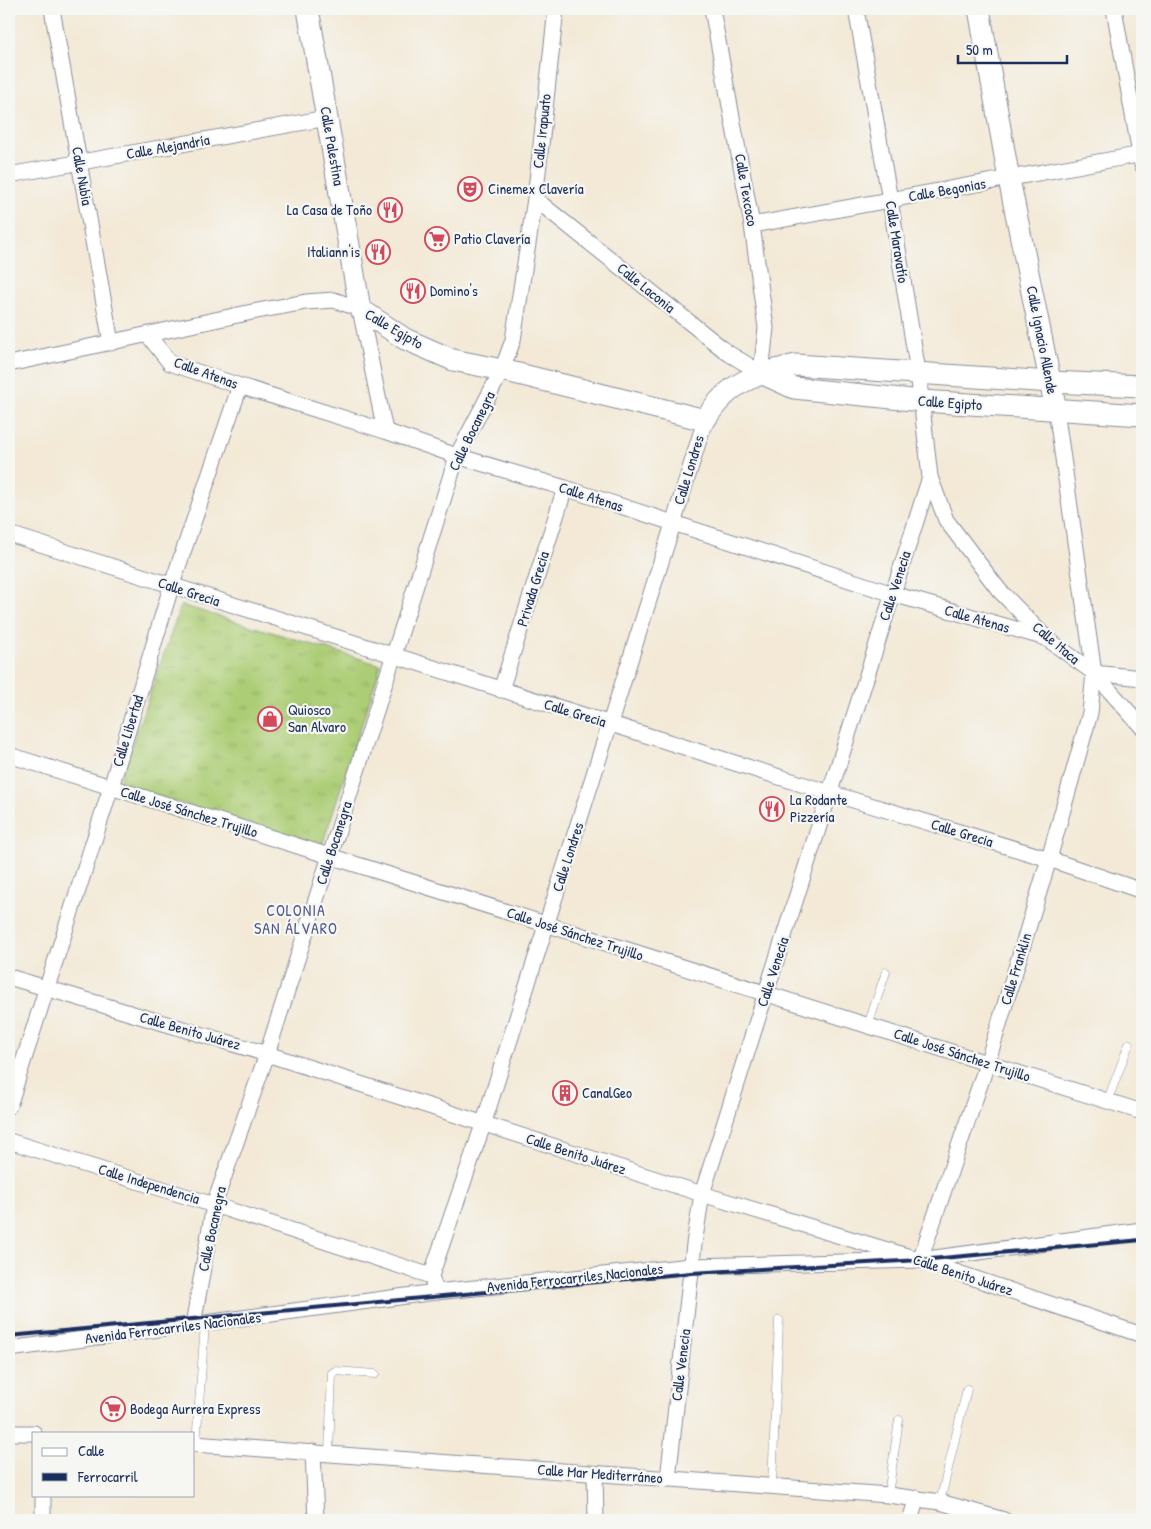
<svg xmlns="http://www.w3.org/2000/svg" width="1151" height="1529" font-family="'Patrick Hand',sans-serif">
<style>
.grass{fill:url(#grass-tufts);stroke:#647e69}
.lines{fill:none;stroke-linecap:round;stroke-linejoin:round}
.lane-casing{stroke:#878c9a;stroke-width:9}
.street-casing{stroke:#878c9a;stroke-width:17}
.secondary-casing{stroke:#878c9a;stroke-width:23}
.lane{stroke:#fff;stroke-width:8}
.street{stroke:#fff;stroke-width:15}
.secondary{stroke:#fff;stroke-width:21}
.rail{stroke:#1b2f5e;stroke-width:4}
.labels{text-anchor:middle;stroke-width:4.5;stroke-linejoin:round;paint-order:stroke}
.street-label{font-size:15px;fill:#1b2f5e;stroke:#f6f6f2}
.poi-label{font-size:15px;fill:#1b2f5e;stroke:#f6f6f2;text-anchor:start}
.neighbourhood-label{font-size:16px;letter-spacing:1px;fill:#545a8f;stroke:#f6f6f2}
</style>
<defs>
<pattern id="grass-tufts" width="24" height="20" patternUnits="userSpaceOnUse" patternTransform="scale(1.25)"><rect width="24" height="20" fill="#accd74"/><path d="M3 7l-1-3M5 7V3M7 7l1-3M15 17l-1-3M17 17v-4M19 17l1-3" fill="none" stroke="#93b067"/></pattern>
</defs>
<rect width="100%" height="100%" fill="#f6f6f2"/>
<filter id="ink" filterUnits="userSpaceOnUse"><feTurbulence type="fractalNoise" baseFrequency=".02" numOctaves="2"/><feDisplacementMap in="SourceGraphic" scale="10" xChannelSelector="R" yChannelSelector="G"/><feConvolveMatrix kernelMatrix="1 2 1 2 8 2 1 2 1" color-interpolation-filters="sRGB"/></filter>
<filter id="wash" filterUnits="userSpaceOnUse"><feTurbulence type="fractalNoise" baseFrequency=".0096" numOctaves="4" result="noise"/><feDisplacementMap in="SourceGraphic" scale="20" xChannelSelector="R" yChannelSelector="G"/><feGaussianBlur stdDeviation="1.12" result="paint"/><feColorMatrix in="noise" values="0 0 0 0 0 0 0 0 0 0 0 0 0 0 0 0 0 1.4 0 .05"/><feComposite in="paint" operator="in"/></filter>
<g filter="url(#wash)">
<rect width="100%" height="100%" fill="#f3e9d6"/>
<polygon class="grass" points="181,605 381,665 322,846 118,784"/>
</g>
<g filter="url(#ink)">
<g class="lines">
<defs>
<g id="lane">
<polyline points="868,1025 886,972"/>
<polyline points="1107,1102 1129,1044"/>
<polyline points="196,1444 205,1324"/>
<polyline points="329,1453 332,1373 335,1371 375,1374"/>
<polyline points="772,1485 779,1320"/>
<polyline points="888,1495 899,1420"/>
<polyline points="940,1502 967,1389"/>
</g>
<g id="street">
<polyline points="52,9 111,343"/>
<polyline points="856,9 890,200 918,372 930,477 946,520 999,590 1046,638 1094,673 1142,727"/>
<polyline points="1114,9 1142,165"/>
<polyline points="9,175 327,118"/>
<polyline points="535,199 728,353 761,373 766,328 752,225 712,9"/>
<polyline points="752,225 1142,154"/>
<polyline points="148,335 170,363 240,386 385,431 457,456 565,488 893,594 1046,638"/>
<polyline points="9,364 252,312 306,302 334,300 360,309 385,431"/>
<polyline points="9,534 830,793 1049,859 1142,891"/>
<polyline points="1094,673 1142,678"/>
<polyline points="501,690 565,488"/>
<polyline points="9,755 1142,1112"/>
<polyline points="9,977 267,1054 702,1194 920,1260 1142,1335"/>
<polyline points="9,1106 111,787 171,587 240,386"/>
<polyline points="9,1141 214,1205 431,1276"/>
<polyline points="920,1260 987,1064 1049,859 1090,713 1094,673 1056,410"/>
<polyline points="436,1292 431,1276 483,1125 673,524 705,420"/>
<polyline points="193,1325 214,1205 267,1054 457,456 502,370 513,340 535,199 556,9"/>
<polyline points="9,1349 436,1292 691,1266 920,1260 1142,1230"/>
<polyline points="9,1433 34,1433"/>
<polyline points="194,1444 888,1495 940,1502 1004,1520"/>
<polyline points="313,1452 316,1520"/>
<polyline points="595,1474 596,1520"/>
<polyline points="668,1479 694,1244 702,1194 930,477"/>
<polyline points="43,1495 43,1520"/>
<polyline points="910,1520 917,1498"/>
</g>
<g id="secondary">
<path d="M308 9 360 309 405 339 453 360 502 370 705 420C729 381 754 375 796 365L1051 382 1142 386"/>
<polyline points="979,9 1009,179 1056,410"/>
<polyline points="761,373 794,388 922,401 1142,415"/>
</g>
</defs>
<use href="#lane" class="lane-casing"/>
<use href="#street" class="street-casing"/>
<use href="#secondary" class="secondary-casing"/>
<use href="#lane" class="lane"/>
<use href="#street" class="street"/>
<use href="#secondary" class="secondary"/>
<polyline class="rail" points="9,1336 691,1273 920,1260 1142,1240"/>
</g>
</g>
<defs>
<symbol id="theatre-ring" viewBox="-11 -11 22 22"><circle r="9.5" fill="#f6f6f2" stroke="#d1495b" stroke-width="1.5"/><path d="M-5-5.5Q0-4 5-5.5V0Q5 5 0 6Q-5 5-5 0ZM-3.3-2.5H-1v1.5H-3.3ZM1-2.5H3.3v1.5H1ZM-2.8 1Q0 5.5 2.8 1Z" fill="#d1495b"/></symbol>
<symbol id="restaurant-ring" viewBox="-11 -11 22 22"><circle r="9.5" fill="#f6f6f2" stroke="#d1495b" stroke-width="1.5"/><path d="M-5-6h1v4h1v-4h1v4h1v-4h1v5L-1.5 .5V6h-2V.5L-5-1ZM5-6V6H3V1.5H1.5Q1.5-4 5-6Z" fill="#d1495b"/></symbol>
<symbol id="supermarket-ring" viewBox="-11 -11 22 22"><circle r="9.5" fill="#f6f6f2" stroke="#d1495b" stroke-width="1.5"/><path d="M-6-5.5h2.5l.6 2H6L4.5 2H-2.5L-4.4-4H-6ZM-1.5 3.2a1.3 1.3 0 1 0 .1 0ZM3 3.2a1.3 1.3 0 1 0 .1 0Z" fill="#d1495b"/></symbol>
<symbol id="shop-ring" viewBox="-11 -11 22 22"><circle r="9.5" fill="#f6f6f2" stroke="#d1495b" stroke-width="1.5"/><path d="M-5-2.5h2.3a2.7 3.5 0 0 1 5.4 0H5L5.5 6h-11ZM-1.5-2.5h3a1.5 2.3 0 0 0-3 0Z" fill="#d1495b"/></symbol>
<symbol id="building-ring" viewBox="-11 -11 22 22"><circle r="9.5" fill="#f6f6f2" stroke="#d1495b" stroke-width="1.5"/><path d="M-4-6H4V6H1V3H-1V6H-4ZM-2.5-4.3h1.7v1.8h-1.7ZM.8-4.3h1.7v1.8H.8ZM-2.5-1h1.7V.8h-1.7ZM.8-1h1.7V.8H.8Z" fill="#d1495b"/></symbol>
</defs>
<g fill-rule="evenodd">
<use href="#theatre-ring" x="456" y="175" width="28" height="28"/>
<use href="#restaurant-ring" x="376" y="196" width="28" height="28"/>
<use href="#supermarket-ring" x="423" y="225" width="28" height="28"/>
<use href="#restaurant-ring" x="364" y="238" width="28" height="28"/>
<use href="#restaurant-ring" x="399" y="277" width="28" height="28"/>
<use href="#shop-ring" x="256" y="705" width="28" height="28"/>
<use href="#restaurant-ring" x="758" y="795" width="28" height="28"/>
<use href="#building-ring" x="551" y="1079" width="28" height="28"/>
<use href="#supermarket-ring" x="99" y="1395" width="28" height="28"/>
</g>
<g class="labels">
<g class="street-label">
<text transform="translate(542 131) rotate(-84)" y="5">Calle Irapuato</text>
<text transform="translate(332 146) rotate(80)" y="5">Calle Palestina</text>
<text transform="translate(168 147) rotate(-10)" y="5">Calle Alejandría</text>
<text transform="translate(82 176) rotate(80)" y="5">Calle Nubia</text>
<text transform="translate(746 190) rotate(80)" y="5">Calle Texcoco</text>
<text transform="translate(947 190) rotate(-10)" y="5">Calle Begonias</text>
<text transform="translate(897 242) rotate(81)" y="5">Calle Maravatío</text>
<text transform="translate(646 288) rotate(39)" y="5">Calle Laconia</text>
<text transform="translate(394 329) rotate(30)" y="5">Calle Egipto</text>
<text transform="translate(1042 340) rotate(79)" y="5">Calle Ignacio Allende</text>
<text transform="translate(206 373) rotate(20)" y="5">Calle Atenas</text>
<text transform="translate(950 403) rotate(4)" y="5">Calle Egipto</text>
<text transform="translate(472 431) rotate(-64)" y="5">Calle Bocanegra</text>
<text transform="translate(689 470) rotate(-73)" y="5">Calle Londres</text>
<text transform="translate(591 497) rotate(18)" y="5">Calle Atenas</text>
<text transform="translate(895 586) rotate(-72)" y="5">Calle Venecia</text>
<text transform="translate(533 589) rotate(-73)" y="5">Privada Grecia</text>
<text transform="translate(189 592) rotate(18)" y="5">Calle Grecia</text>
<text transform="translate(977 619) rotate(16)" y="5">Calle Atenas</text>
<text transform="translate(1056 643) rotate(40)" y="5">Calle Itaca</text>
<text transform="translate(575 713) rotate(17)" y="5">Calle Grecia</text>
<text transform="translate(128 731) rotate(-73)" y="5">Calle Libertad</text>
<text transform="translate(189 812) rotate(17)" y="5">Calle José Sánchez Trujillo</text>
<text transform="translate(962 833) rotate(17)" y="5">Calle Grecia</text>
<text transform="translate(334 843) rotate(-72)" y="5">Calle Bocanegra</text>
<text transform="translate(568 857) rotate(-72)" y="5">Calle Londres</text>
<text transform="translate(575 934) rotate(18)" y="5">Calle José Sánchez Trujillo</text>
<text transform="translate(1016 969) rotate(-73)" y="5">Calle Franklin</text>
<text transform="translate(773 972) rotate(-72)" y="5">Calle Venecia</text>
<text transform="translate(190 1031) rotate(16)" y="5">Calle Benito Juárez</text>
<text transform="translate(962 1055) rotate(18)" y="5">Calle José Sánchez Trujillo</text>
<text transform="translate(576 1154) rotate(18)" y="5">Calle Benito Juárez</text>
<text transform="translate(149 1184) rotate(17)" y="5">Calle Independencia</text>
<text transform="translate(212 1229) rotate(-78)" y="5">Calle Bocanegra</text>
<text transform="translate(963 1275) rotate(18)" y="5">Calle Benito Juárez</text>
<text transform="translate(575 1278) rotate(-6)" y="5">Avenida Ferrocarriles Nacionales</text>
<text transform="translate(173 1328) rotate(-7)" y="5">Avenida Ferrocarriles Nacionales</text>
<text transform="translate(681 1365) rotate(-83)" y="5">Calle Venecia</text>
<text transform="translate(600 1474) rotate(4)" y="5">Calle Mar Mediterráneo</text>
</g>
<g class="poi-label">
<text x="488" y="194">Cinemex Clavería</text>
<text x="372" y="215" text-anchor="end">La Casa de Toño</text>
<text x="454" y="244">Patio Clavería</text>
<text x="360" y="257" text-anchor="end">Italiann'is</text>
<text x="430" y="296">Domino's</text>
<text x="288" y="715">Quiosco<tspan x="288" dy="17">San Alvaro</tspan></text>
<text x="790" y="805">La Rodante<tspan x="790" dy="17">Pizzería</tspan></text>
<text x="582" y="1098">CanalGeo</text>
<text x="130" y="1414">Bodega Aurrera Express</text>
</g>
<g class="neighbourhood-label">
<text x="296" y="916">COLONIA<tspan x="296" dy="18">SAN ÁLVARO</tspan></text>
</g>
</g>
<rect width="1151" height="1529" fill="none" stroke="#f6f6f2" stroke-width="30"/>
<rect x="32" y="1432" width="162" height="65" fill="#f6f6f2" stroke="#9ea6b7"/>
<rect x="42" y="1448" width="25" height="8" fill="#ffffff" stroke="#9ea6b7"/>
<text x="78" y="1456" font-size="15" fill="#1b2f5e">Calle</text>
<rect x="42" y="1473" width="25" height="8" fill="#1b2f5e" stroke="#9ea6b7"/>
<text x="78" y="1482" font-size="15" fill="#1b2f5e">Ferrocarril</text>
<path d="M958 55v8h109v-8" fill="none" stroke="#1b2f5e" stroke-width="2.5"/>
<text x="966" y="55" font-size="15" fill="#1b2f5e" stroke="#f6f6f2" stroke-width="4" paint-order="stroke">50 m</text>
</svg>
